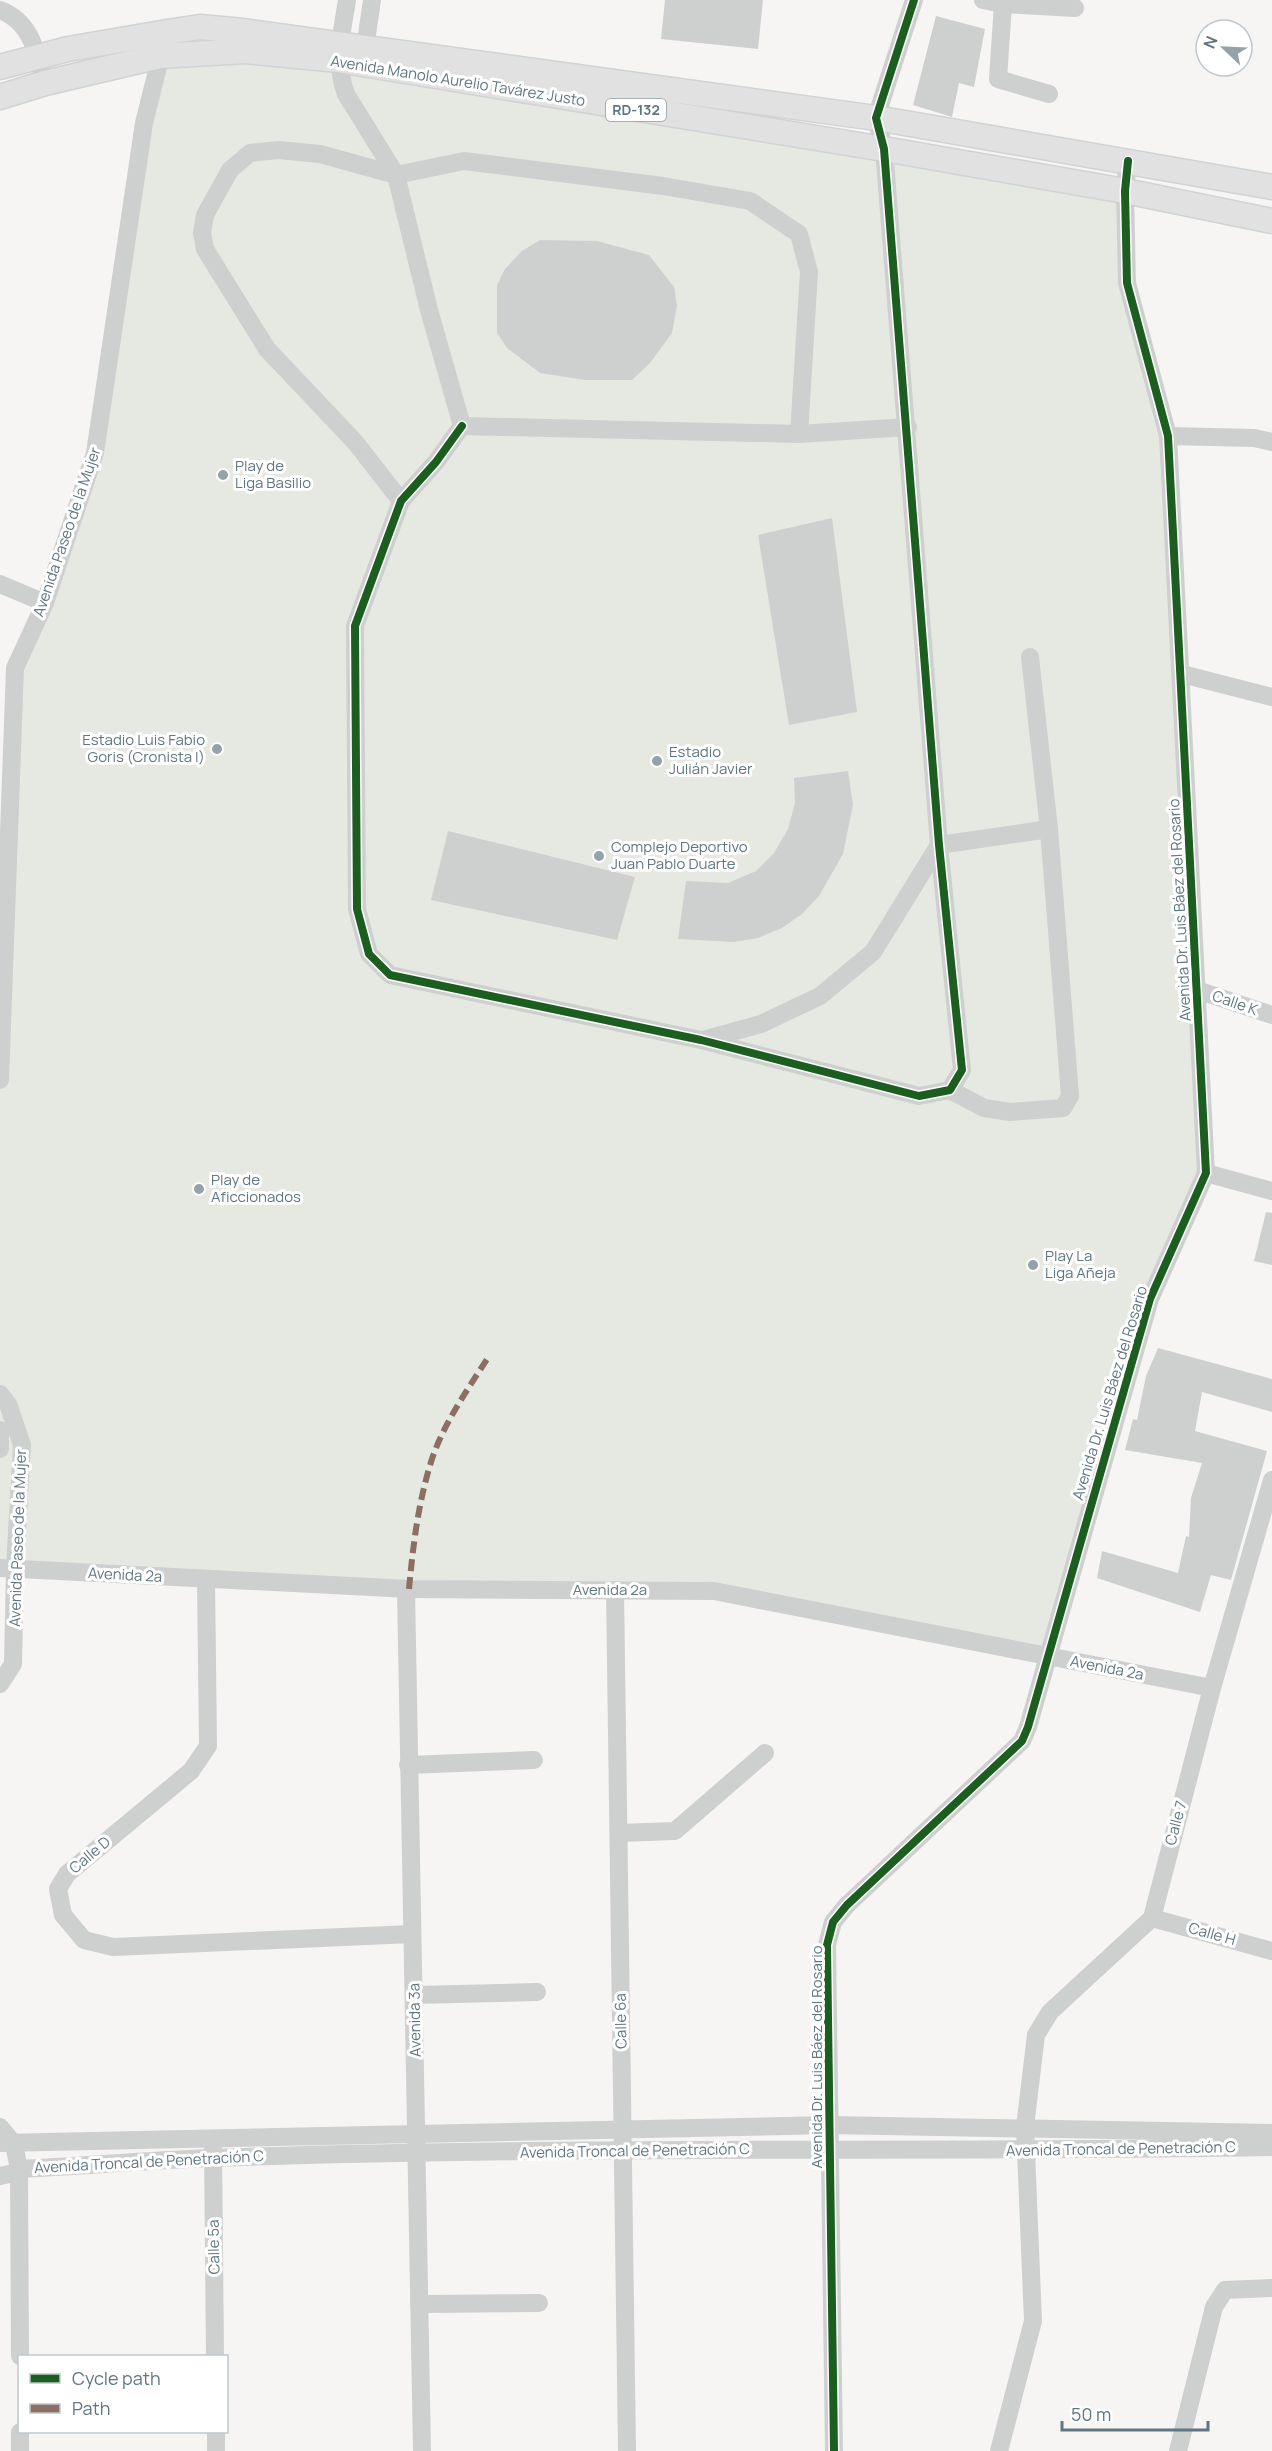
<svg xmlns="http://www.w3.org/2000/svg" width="1272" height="2451" font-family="Manrope,sans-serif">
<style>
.green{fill:#e6e9e2}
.building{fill:#ced0d0}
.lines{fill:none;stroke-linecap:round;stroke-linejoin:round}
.major-casing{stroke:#d1d3d3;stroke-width:27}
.minor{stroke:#cecfcf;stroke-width:18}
.major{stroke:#e1e1e2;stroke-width:24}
.quiet{stroke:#8d6e63;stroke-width:6;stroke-dasharray:12 6;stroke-linecap:butt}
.cycleway-casing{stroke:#fff;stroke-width:11}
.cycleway{stroke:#1b5e20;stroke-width:8}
.poi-dot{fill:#94a3a9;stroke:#fff;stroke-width:2}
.labels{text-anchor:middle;stroke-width:6;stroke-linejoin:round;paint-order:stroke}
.shield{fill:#fff;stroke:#8fa0a7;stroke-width:1.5}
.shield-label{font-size:14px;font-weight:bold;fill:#5f7781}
.street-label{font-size:15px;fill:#5f7781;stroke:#fff}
.poi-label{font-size:15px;fill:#5f7781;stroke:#fff;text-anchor:start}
</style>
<rect width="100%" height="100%" fill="#f6f5f4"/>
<polygon class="green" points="313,58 1125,191 1127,283 1168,436 1206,1173 1150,1299 1047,1656 714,1591 0,1568 0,1043 15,668 95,453 151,59"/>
<g class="building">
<polygon points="665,0 763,0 758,49 661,39"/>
<polygon points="936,16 985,29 974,87 959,83 952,117 913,105"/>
<polygon points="540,240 597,241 649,255 674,287 677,306 672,333 650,363 632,380 585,380 540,373 507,348 497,333 497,285 505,269 522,251"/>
<polygon points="832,518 857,712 789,725 758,535"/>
<polygon points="848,771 853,805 843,854 819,896 802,914 782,928 758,938 734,942 678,939 686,881 728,883 756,871 774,853 788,829 795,803 794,778"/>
<polygon points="448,831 635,877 617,940 431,900"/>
<polygon points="1266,1212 1272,1213 1272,1265 1254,1261"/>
<polygon points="1158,1348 1272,1379 1272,1412 1202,1392 1195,1431 1267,1451 1231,1580 1211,1575 1200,1612 1097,1578 1102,1551 1178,1573 1186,1536 1189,1537 1191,1498 1202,1463 1125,1450 1133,1419 1137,1420 1146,1376"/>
</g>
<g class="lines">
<defs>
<g id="major">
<polyline points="0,67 68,49 167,32 200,27 243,31 876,118 1272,187"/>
<polyline points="0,97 45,83 160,56 245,51 338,60 884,149 1125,191 1272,221"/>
</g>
</defs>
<use href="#major" class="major-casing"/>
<g class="minor">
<path d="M347 0C342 32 334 62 346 94L396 175 429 310 462 426"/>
<polyline points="914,0 876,118 884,149 939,845 962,1070 950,1090"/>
<polyline points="983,0 1003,4 1075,8"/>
<polyline points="1003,4 998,79 1049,94"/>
<path d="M0 10C32 22 37 54 45 83"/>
<polyline points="365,48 372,0"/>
<polyline points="462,426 436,462 401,501 355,626 357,909 369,954 390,975 701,1040 919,1096 950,1090 984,1108 1010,1112 1063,1108 1070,1096 1049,829 1030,657"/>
<polyline points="462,426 799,434 908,427"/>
<polyline points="1168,436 1254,438 1272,442"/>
<polyline points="401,501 355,442 267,349 205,249 202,233 205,215 230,170 250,153 278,150 320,154 396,175 464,161 663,186 750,201 799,234 809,272 799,434"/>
<polyline points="0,584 45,603"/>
<polyline points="1182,674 1272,697"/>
<polyline points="1197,990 1272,1015"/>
<polyline points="703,1040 761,1024 820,996 873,952 939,845 1049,829"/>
<polyline points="0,1080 15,668 45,603 95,453 144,123 163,47"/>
<polyline points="1206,1173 1272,1191"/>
<polyline points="0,1394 8,1404 22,1445 15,1568 13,1664 0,1684"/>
<polyline points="0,1430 0,1449"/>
<polyline points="0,1568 409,1589 714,1591 1212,1688"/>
<polyline points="206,1579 208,1746 191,1771 67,1874 58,1889 63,1915 84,1940 113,1947 412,1934"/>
<polyline points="406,1589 422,2451"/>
<polyline points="615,1590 627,2451"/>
<polyline points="408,1765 534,1760"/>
<polyline points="619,1833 675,1831 765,1753"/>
<polyline points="1152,1918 1272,1951"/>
<polyline points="414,1995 537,1992"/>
<polyline points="0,2127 14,2144 19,2169 20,2356"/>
<polyline points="0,2143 830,2125 1272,2133"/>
<polyline points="213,2145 215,2356"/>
<path d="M0 2176 14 2173 19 2169C84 2166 149 2160 214 2158 566 2145 919 2153 1272 2147"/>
<polyline points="419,2304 539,2303"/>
<polyline points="20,2432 20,2451"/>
<polyline points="216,2432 216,2451"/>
<polyline points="834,2451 827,1945 833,1922 847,1905 1022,1741 1028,1727 1150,1299 1206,1173 1168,436 1127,283 1125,191 1128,161"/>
<polyline points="999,2451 1033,2321 1025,2127 1036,2035 1050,2012 1152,1918 1212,1688 1272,1480"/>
<polyline points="1178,2451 1214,2307 1225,2290 1272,2288"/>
</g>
<use href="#major" class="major"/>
<path class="quiet" d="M409 1589C413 1546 418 1504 431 1462 443 1424 468 1389 489 1356"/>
<defs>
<g id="cycleway">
<polyline points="462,426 436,462 401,501 355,626 357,909 369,954 390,975 701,1040 919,1096 950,1090 962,1070 939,845 884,149 876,118 914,0"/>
<polyline points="834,2451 827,1945 833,1922 847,1905 1022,1741 1028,1727 1150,1299 1206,1173 1168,436 1127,283 1125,191 1128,161"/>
</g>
</defs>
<use href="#cycleway" class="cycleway-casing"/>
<use href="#cycleway" class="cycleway"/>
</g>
<g class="poi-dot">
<circle cx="223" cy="475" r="6"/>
<circle cx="217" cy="749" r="6"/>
<circle cx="657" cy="761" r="6"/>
<circle cx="599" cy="856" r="6"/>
<circle cx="199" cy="1189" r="6"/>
<circle cx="1033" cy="1265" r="6"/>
</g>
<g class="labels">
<rect class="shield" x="606" y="99" width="60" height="22" rx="4.5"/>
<g class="shield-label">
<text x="636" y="115">RD-132</text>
</g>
<g class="street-label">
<text transform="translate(458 81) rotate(9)" y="5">Avenida Manolo Aurelio Tavárez Justo</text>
<text transform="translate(67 532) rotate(-71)" y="5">Avenida Paseo de la Mujer</text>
<text transform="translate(1180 910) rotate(-93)" y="5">Avenida Dr. Luis Báez del Rosario</text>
<text transform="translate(1235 1003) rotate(19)" y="5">Calle K</text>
<text transform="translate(1110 1393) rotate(-73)" y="5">Avenida Dr. Luis Báez del Rosario</text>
<text transform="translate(18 1538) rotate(-88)" y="5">Avenida Paseo de la Mujer</text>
<text transform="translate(125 1575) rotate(3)" y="5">Avenida 2a</text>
<text x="610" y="1595">Avenida 2a</text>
<text transform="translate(1107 1668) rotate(11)" y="5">Avenida 2a</text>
<text transform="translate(1176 1823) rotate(-75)" y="5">Calle 7</text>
<text transform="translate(90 1855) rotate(-40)" y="5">Calle D</text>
<text transform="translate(1212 1934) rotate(16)" y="5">Calle H</text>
<text transform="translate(415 2020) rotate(-91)" y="5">Avenida 3a</text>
<text transform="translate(621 2021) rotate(-91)" y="5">Calle 6a</text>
<text transform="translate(817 2057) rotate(-90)" y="5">Avenida Dr. Luis Báez del Rosario</text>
<text transform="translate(1121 2149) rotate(-1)" y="5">Avenida Troncal de Penetración C</text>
<text transform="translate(635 2151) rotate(-1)" y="5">Avenida Troncal de Penetración C</text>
<text transform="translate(149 2162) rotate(-3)" y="5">Avenida Troncal de Penetración C</text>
<text transform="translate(214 2247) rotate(-91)" y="5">Calle 5a</text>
</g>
<g class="poi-label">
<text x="235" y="471">Play de<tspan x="235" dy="17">Liga Basilio</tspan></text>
<text x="205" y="745" text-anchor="end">Estadio Luis Fabio<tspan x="205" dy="17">Goris (Cronista I)</tspan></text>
<text x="669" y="757">Estadio<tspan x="669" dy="17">Julián Javier</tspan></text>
<text x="611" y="852">Complejo Deportivo<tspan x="611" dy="17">Juan Pablo Duarte</tspan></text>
<text x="211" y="1185">Play de<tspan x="211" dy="17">Aficcionados</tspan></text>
<text x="1045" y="1261">Play La<tspan x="1045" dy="17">Liga Añeja</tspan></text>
</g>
</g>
<rect x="18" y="2355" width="210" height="78" fill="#ffffff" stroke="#bfc9cd" stroke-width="1.5"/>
<rect x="30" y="2374" width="30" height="9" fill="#1b5e20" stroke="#bfc9cd" stroke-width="1.5"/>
<text x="72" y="2385" font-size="18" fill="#5f7781">Cycle path</text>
<rect x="30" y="2404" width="30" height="9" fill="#8d6e63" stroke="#bfc9cd" stroke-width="1.5"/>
<text x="72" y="2415" font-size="18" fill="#5f7781">Path</text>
<g transform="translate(1224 48) rotate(293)"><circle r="28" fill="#ffffff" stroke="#bfc9cd" stroke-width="1.5"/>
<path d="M0-4.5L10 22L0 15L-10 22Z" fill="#94a3a9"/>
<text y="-9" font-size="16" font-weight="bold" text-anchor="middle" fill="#5f7781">N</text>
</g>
<path d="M1062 2421v9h146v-9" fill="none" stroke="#5f7781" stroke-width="3"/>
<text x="1071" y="2421" font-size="18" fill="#5f7781" stroke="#ffffff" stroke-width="4.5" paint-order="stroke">50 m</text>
</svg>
